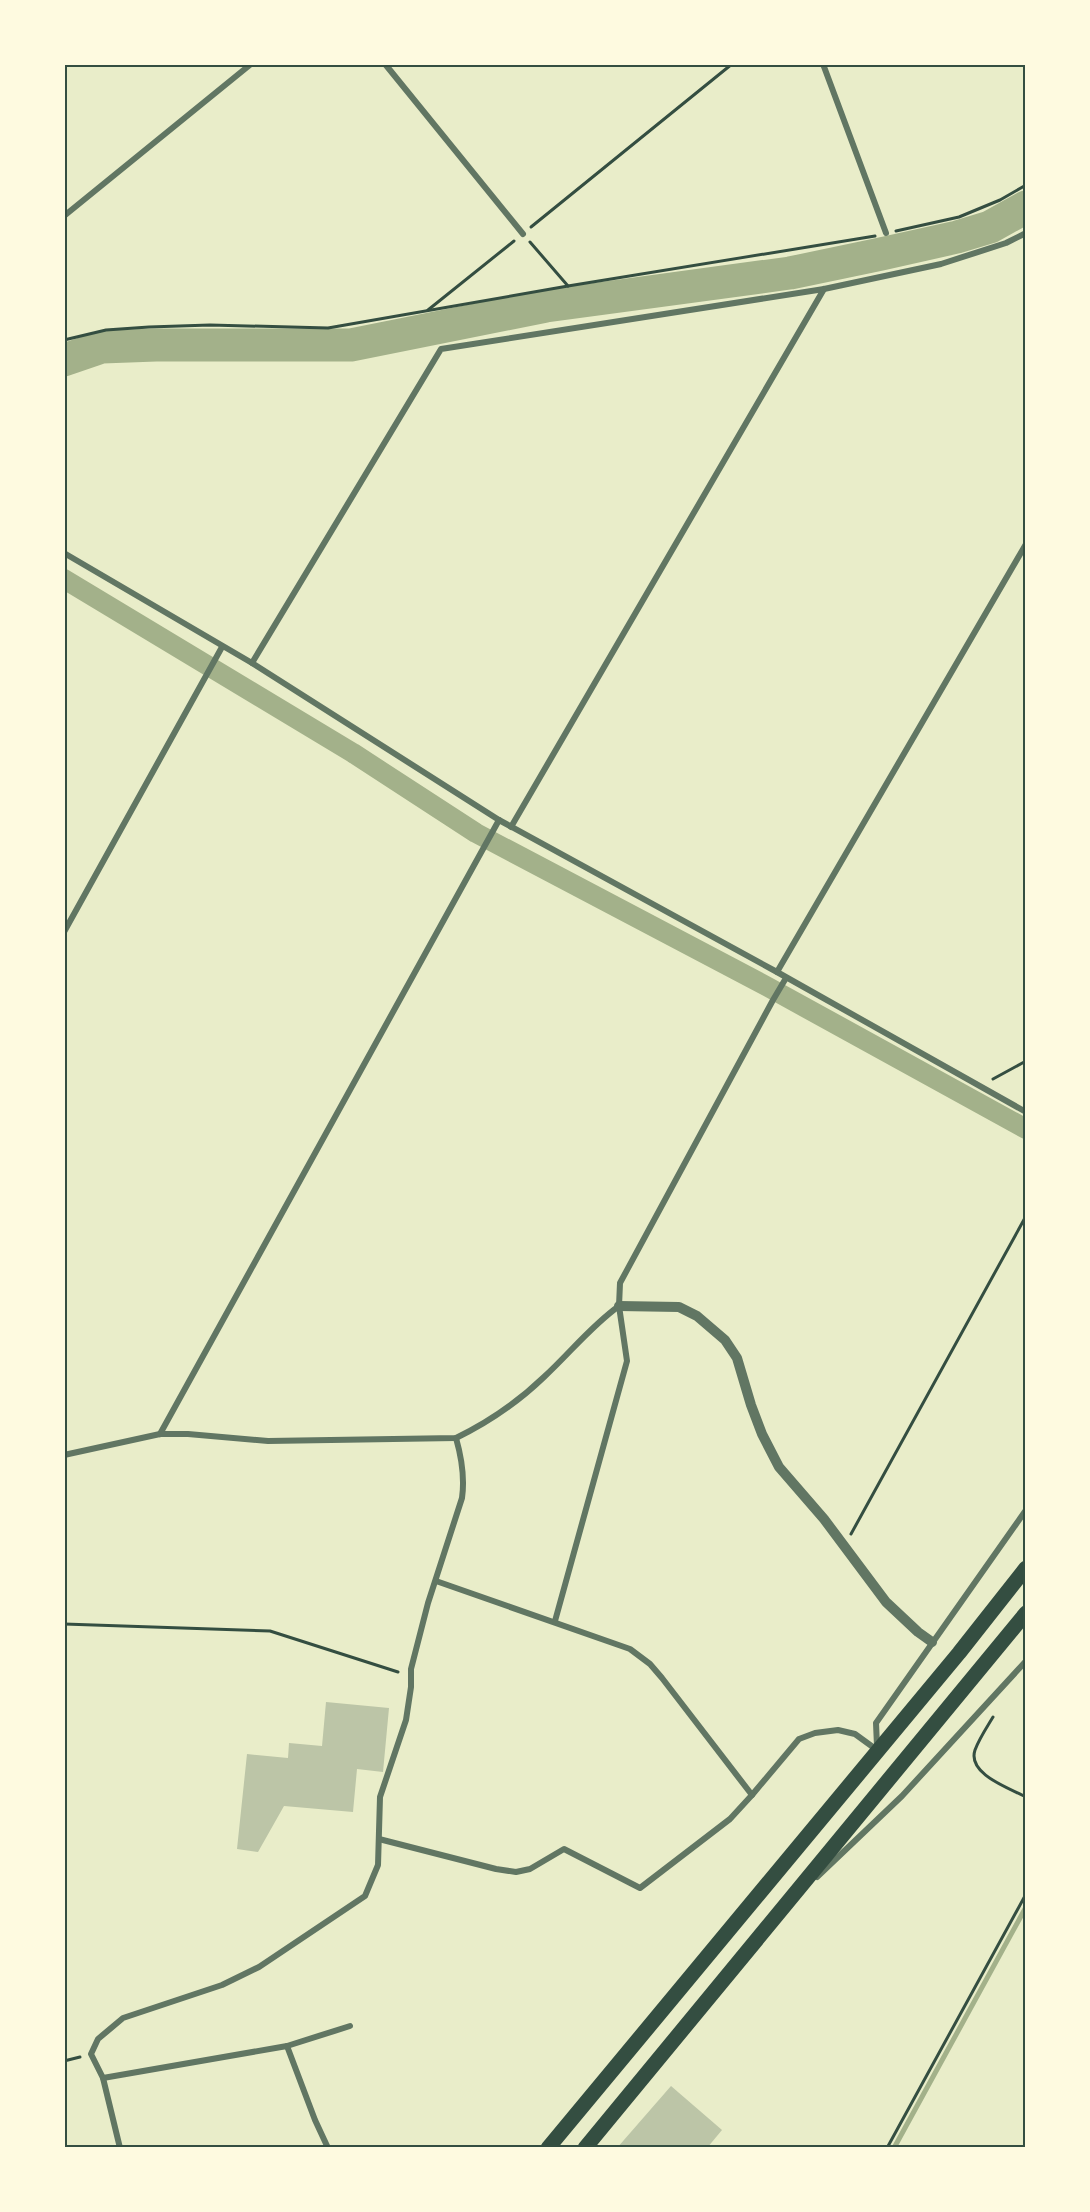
<svg xmlns="http://www.w3.org/2000/svg" width="1090" height="2212" font-family="Karla,sans-serif">
<style>
.lines{fill:none;stroke-linecap:round;stroke-linejoin:round}
.stream{stroke:#a3b18a;stroke-width:5}
.canal{stroke:#a3b18a;stroke-width:20}
.river{stroke:#a3b18a;stroke-width:33}
.building{fill:#bcc5a7}
.path{stroke:#344e41;stroke-width:3}
.minor{stroke:#617663;stroke-width:6}
.tertiary{stroke:#617663;stroke-width:10}
.trunk{stroke:#344e41;stroke-width:15}
.neatline{fill:none;stroke:#344e41;stroke-width:2}
</style>
<rect width="100%" height="100%" fill="#e9edc9"/>
<g class="lines">
<polyline class="stream" points="894,2148 1026,1907"/>
<polyline class="canal" points="64,579 353,753 476,833 768,987 1026,1129"/>
<polyline class="river" points="64,360 102,347 156,345 351,345 546,306 790,273 881,254 957,237 990,227 1026,207"/>
</g>
<g class="building">
<polygon points="326,1702 389,1708 383,1772 357,1769 353,1812 284,1806 258,1852 237,1849 247,1754 288,1758 289,1743 322,1746"/>
<polygon points="671,2086 722,2130 707,2148 617,2148"/>
</g>
<g class="lines">
<g class="path">
<polyline points="531,227 732,64"/>
<polyline points="896,231 959,217 1000,200 1026,185"/>
<polyline points="530,242 568,286"/>
<polyline points="428,310 514,241"/>
<polyline points="64,340 106,330 149,327 210,325 328,328 568,286 875,236"/>
<polyline points="993,1079 1026,1061"/>
<polyline points="851,1534 1026,1216"/>
<polyline points="64,1624 270,1631 398,1672"/>
<path d="M993 1717C987 1727 979 1739 975 1750 967 1774 1009 1788 1026 1797"/>
<polyline points="64,2061 80,2057"/>
<polyline points="887,2148 1026,1894"/>
</g>
<g class="minor">
<polyline points="385,64 523,234"/>
<polyline points="823,64 886,233"/>
<polyline points="64,216 251,64"/>
<polyline points="64,553 252,663 499,820 777,972 1026,1112"/>
<polyline points="252,663 441,349 824,289 941,264 1006,243 1026,233"/>
<polyline points="511,827 824,289"/>
<polyline points="64,932 222,647"/>
<polyline points="777,972 1026,544"/>
<polyline points="160,1434 499,820"/>
<path d="M64 1455 160 1434H188L268 1441 456 1438C487 1423 519 1401 544 1377 570 1353 591 1326 619 1306"/>
<polyline points="436,1581 630,1649 650,1664 662,1678 752,1795 799,1739 815,1733 838,1730 855,1734 877,1750"/>
<polyline points="555,1621 627,1361 619,1306 620,1283 773,1000 786,978"/>
<polyline points="877,1746 876,1723 1026,1510"/>
<polyline points="379,1839 496,1869 516,1872 530,1869 564,1849 640,1888 730,1819 752,1795"/>
<polyline points="817,1877 902,1796 1026,1661"/>
<polyline points="287,2046 315,2120 328,2148"/>
<polyline points="103,2078 287,2046 350,2026"/>
<path d="M120 2148 103 2078 91 2054 98 2039 123 2018 222 1985 259 1967 365 1896 378 1865 380 1797 406 1720 411 1687V1669L428 1603 462 1498C465 1477 462 1459 456 1438"/>
</g>
<polyline class="tertiary" points="619,1306 679,1307 697,1316 725,1340 737,1358 751,1405 762,1434 779,1467 824,1519 886,1602 918,1632 932,1642"/>
<g class="trunk">
<polyline points="548,2148 959,1653 1026,1568"/>
<polyline points="585,2148 1026,1613"/>
</g>
</g>
<rect width="1090" height="2212" fill="none" stroke="#fefae0" stroke-width="132"/>
<rect x="66" y="66" width="958" height="2080" class="neatline"/>
</svg>
